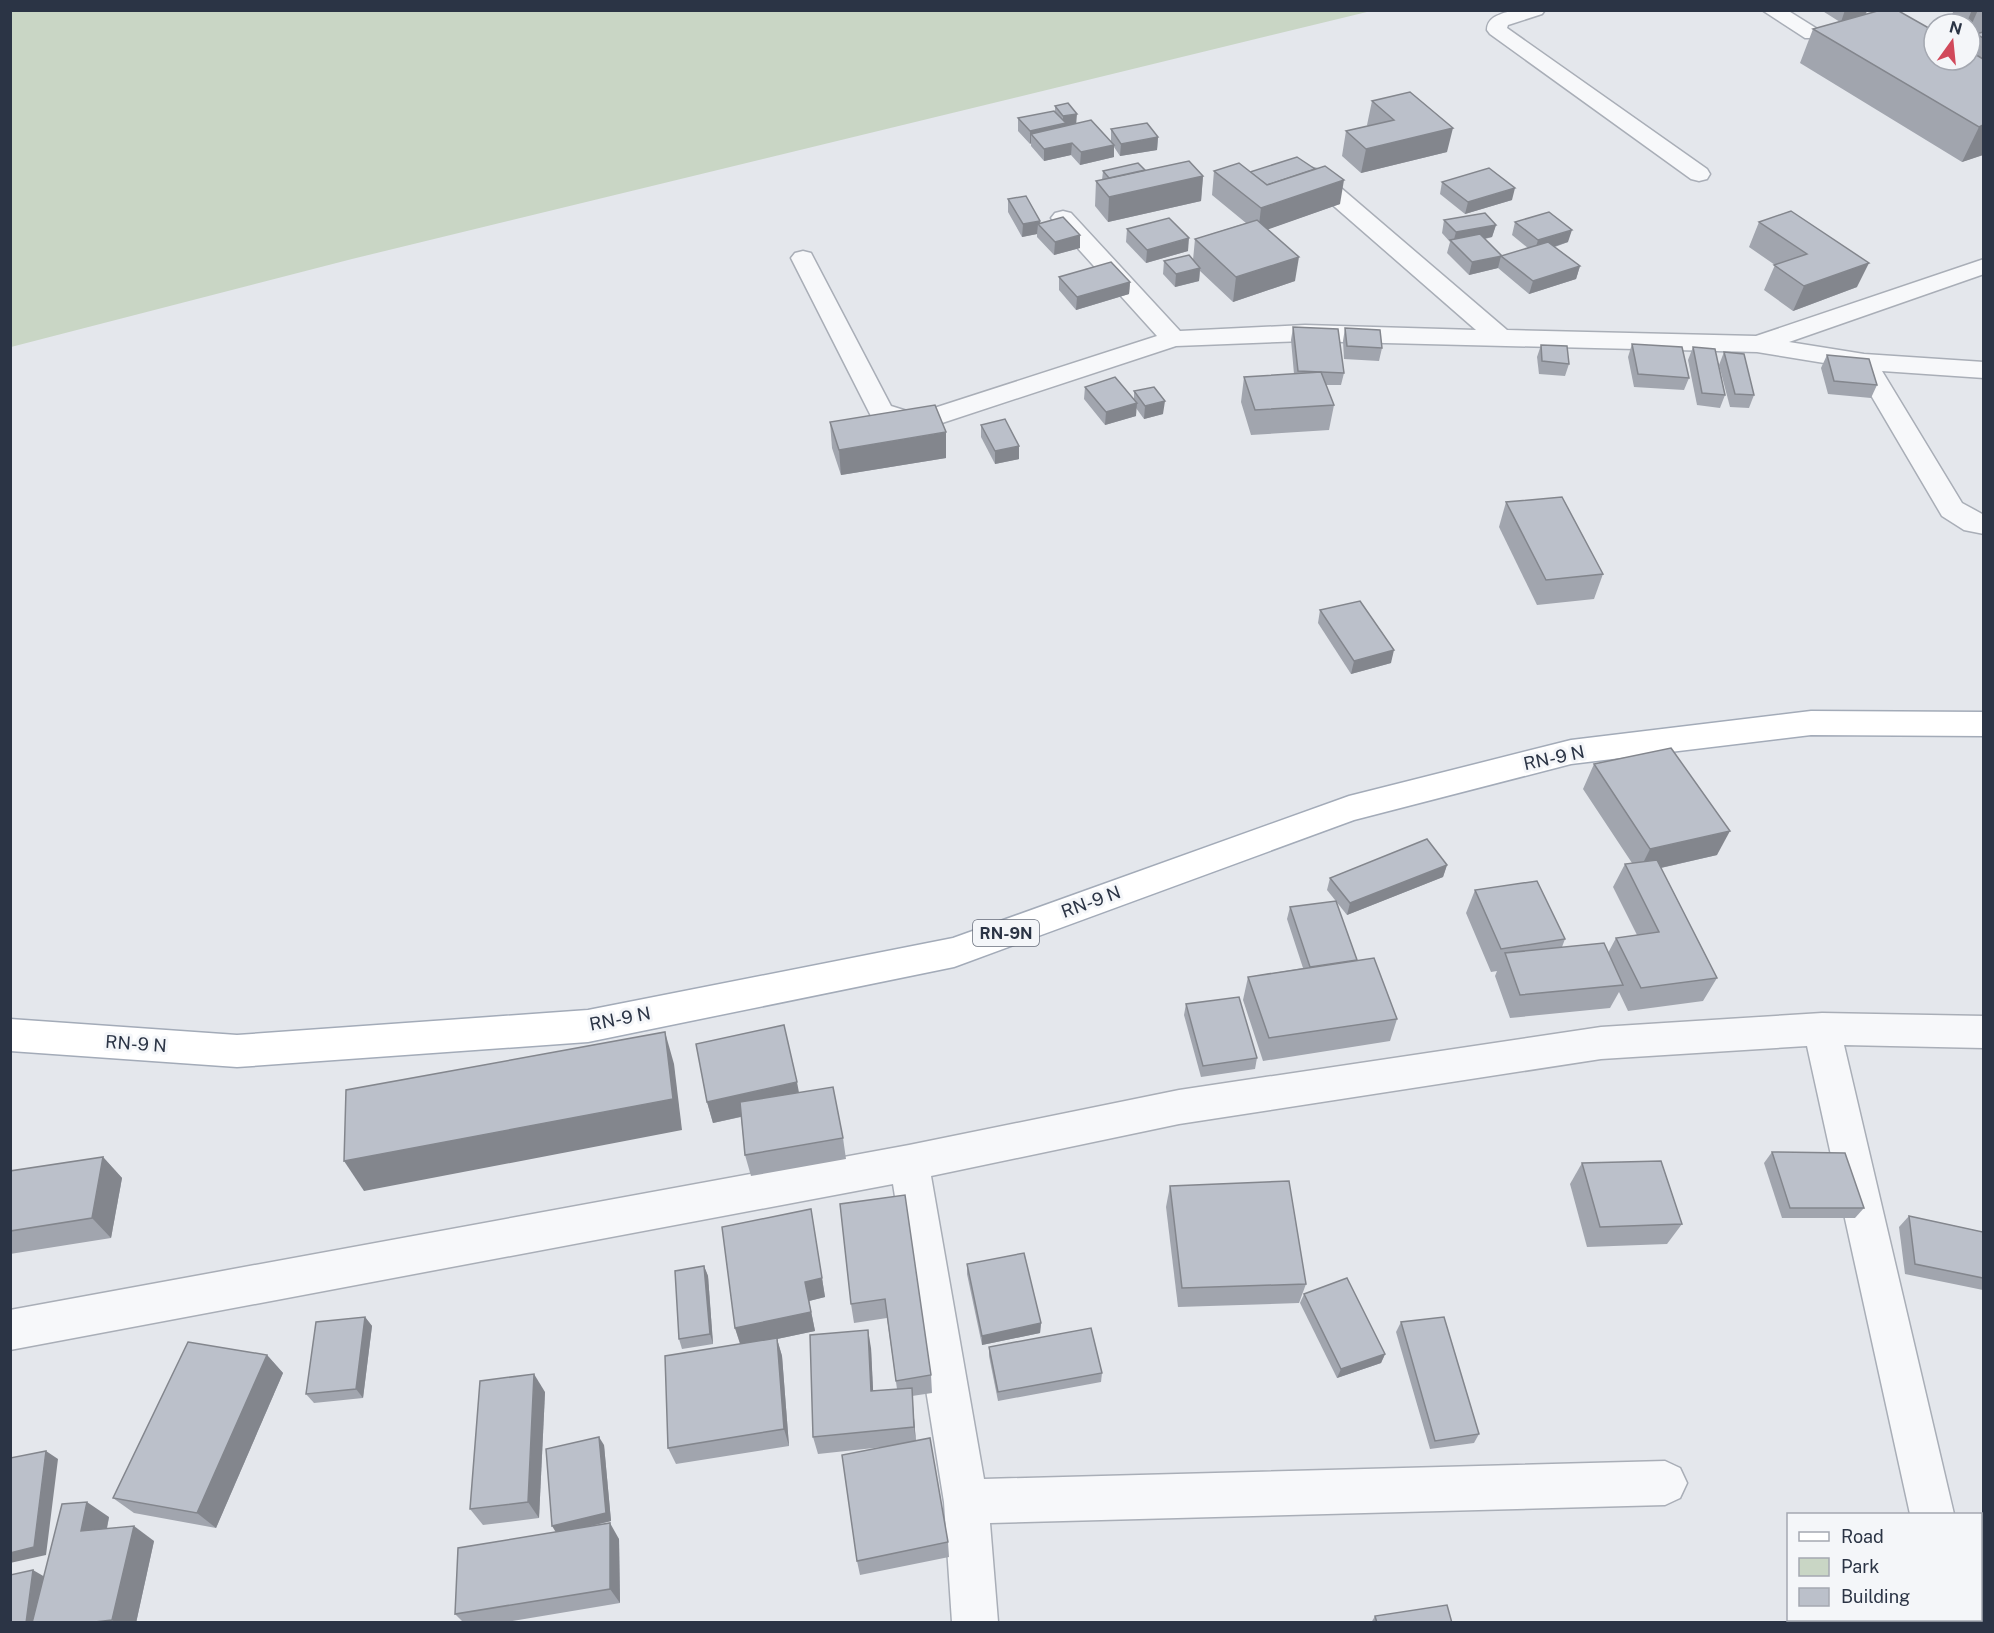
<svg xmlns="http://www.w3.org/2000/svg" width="1994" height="1633" font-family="'Public Sans',sans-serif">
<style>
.green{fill:#c9d6c5}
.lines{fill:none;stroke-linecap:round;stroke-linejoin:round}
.minor-casing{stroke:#a9aeb7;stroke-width:3}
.major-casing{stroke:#a3abb8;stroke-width:3}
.minor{fill:#f7f8fa;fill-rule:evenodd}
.major{fill:#fff;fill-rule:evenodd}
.wall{fill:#a1a5ae}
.shaded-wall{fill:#83868d}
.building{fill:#bbc0ca;stroke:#83868d;stroke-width:1.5}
.labels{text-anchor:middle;stroke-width:6;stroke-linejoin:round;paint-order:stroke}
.shield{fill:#f4f6f9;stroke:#676e7b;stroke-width:1.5}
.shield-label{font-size:16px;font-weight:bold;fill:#2b3445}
.street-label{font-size:18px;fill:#2b3445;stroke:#f4f6f9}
</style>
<rect width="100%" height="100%" fill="#e4e7ec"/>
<polygon class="green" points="11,10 1371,10 1371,11 352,259 11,347"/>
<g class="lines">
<defs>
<g id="minor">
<path d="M1513 10H1545L1542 14 1508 25 1507 28 1707 169 1710 174 1707 179 1699 181 1691 179 1490 34 1487 30C1487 16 1502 14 1513 10Z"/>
<polygon points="1762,10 1787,10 1819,30 1822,34 1819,38 1805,38"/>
<polygon points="1312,168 1320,170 1507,330 1756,336 1984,259 1984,274 1789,342 1864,354 1984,362 1984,378 1882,371 1962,503 1984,515 1984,534 1964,530 1942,516 1855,368 1757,352 1305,341 1176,346 939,424 906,427 872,418 791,258 795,253 803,251 811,253 891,406 907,411 928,410 1157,336 1055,223 1051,218 1055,213 1063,211 1071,213 1180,331 1305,325 1476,330 1304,180 1301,175 1304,170"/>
<polygon points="1822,1013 1984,1016 1984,1048 1844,1045 1954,1514 1910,1514 1807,1046 1601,1059 1179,1124 931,1176 984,1479 1665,1461 1680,1468 1687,1483 1680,1498 1665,1505 990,1523 998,1622 952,1622 944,1502 893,1184 10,1350 10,1310 909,1145 1179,1090 1601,1027"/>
<polygon points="1980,1612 1984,1622 1938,1622 1938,1620 1980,1620"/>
</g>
<polygon id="major" points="1811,711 1984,712 1984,736 1811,735 1571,764 1354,820 954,967 588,1042 237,1067 10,1051 10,1019 237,1035 588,1010 953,938 1349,796 1571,740"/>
</defs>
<use href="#minor" class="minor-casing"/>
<use href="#major" class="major-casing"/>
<use href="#minor" class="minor"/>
<use href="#major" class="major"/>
</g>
<g class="wall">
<polygon points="1821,10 1867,10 1866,15 1970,60 1970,48 1977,34 1970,30 1970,24 1951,24 1948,23 1954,10 1983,10 1983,155 1962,162 1800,63 1813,29 1840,22"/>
<polygon points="1372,101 1447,152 1361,173 1342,156 1346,131 1368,126 1367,125"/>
<polygon points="1055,106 1076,123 1111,141 1111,129 1158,137 1157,150 1120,156 1114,147 1114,157 1080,165 1071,155 1044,161 1031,146 1031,143 1030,144 1018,131 1018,118 1055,112"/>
<polygon points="1145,170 1203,176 1201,201 1108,222 1095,206 1096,181 1102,180 1103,171"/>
<polygon points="1214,171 1250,172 1340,204 1268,229 1295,281 1233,302 1200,271 1199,281 1175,287 1163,274 1164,261 1193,260 1195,239 1246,223 1212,195"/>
<polygon points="1442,182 1512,200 1465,214 1440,194"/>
<polygon points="1008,199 1040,224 1080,248 1054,255 1037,237 1037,234 1022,237 1008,212"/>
<polygon points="1444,220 1496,225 1492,237 1485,239 1502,256 1528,248 1512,235 1515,222 1568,242 1555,247 1580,266 1576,279 1529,294 1498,268 1469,275 1447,253 1450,242 1442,233"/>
<polygon points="1759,222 1857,287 1793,311 1764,290 1775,265 1749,247"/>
<polygon points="1127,229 1188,251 1146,263 1126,242"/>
<polygon points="1059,277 1130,282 1129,294 1076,310 1059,290"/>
<polygon points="1293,327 1344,373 1341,385 1326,385 1334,405 1329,430 1251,435 1241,402 1244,377 1294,374 1291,340"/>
<polygon points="1345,328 1382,348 1379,361 1344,359 1343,341"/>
<polygon points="1632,344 1689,378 1684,390 1634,387 1628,357"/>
<polygon points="1541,345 1569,364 1565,376 1539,374 1537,357"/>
<polygon points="1693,347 1725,395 1720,408 1697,405 1688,360"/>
<polygon points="1724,352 1754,395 1749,408 1730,407 1719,365"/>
<polygon points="1827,355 1877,385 1871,398 1828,394 1821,368"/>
<polygon points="1085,387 1134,399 1134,391 1163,414 1144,419 1136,408 1136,416 1105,425 1084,399"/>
<polygon points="830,422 946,458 841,475 832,448"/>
<polygon points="981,425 1019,459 995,464 981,437"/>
<polygon points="1506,502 1603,574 1594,599 1537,605 1499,527"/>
<polygon points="1320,610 1391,663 1351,674 1318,623"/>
<polygon points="1594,764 1717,855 1661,868 1717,978 1703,1001 1628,1011 1619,992 1610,1008 1510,1018 1495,976 1497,971 1491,972 1466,913 1475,890 1565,939 1562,947 1608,953 1616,938 1637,935 1613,887 1625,864 1632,863 1583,789"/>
<polygon points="1447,865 1443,877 1347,915 1327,890 1330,878"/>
<polygon points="1290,907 1357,960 1397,1019 1390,1041 1263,1061 1243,1000 1248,977 1303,968 1287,919"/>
<polygon points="1186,1004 1257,1058 1255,1069 1201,1077 1184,1015"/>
<polygon points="707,1102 843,1138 846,1159 751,1176 745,1155 741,1117 713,1123"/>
<polygon points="1772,1152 1864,1208 1855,1218 1782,1218 1764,1163"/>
<polygon points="103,1157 122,1178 111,1238 10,1254 10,1171"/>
<polygon points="1582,1163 1682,1224 1667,1244 1587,1247 1570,1184"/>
<polygon points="1170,1186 1306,1284 1299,1303 1178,1307 1166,1207"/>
<polygon points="840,1204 931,1375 932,1393 912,1396 916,1441 948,1542 949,1557 860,1575 857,1561 883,1447 818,1454 813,1437 871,1348 873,1391 897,1389 887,1318 854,1323 851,1304"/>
<polygon points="811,1209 825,1297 809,1301 815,1331 777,1339 782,1356 789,1446 676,1464 668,1448 740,1344 735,1328"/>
<polygon points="1909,1216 1983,1232 1983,1290 1905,1274 1899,1227"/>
<polygon points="967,1264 1041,1323 1040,1333 982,1345 967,1274"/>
<polygon points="704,1266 708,1276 713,1344 682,1349 679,1339"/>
<polygon points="1304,1294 1385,1354 1381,1363 1337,1378 1300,1303"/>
<polygon points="365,1317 372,1326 363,1398 314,1403 306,1394"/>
<polygon points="1401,1322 1479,1434 1474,1443 1430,1449 1396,1332"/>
<polygon points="989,1347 1102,1373 1101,1382 998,1401 989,1356"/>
<polygon points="267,1355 283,1373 216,1528 134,1513 113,1498"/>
<polygon points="545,1392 539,1518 483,1525 470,1509"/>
<polygon points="604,1445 611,1521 583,1528 619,1539 620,1603 500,1623 464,1623 455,1614 556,1532"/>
<polygon points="109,1517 107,1529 154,1541 136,1623 10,1623 44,1577"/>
<polygon points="1375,1616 1452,1623 1371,1623"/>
</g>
<g class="shaded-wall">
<polygon points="1845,10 1867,10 1865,15 1841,22"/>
<polygon points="1972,10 1978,10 1970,28 1970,24 1966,24"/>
<polygon points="1077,114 1076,126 1031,134 1031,143 1030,144 1030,131 1063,124 1063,116"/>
<polygon points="1983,125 1983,155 1962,162 1979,127"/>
<polygon points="1453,128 1447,152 1361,173 1366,149"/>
<polygon points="1158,137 1157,150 1120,156 1121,144"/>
<polygon points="1072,143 1071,155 1044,161 1044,149"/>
<polygon points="1114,145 1114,157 1080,165 1081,152"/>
<polygon points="1203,176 1201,201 1108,222 1109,197"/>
<polygon points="1344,180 1340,204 1258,233 1261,208"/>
<polygon points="1515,188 1512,200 1465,214 1468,202"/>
<polygon points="1040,221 1040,227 1038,224 1037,234 1022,237 1023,224"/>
<polygon points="1496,225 1492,237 1455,244 1453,243 1456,232"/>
<polygon points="1572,230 1568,242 1534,253 1538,240"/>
<polygon points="1080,235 1080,248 1054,255 1055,242"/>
<polygon points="1189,238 1188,251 1146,263 1147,250"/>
<polygon points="1501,256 1498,268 1469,275 1472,262"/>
<polygon points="1299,257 1295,281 1233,302 1236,277"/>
<polygon points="1869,263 1857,287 1793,311 1804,286"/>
<polygon points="1580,266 1576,279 1529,294 1533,281"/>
<polygon points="1200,268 1199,281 1175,287 1176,274"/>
<polygon points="1130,282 1129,294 1076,310 1077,297"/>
<polygon points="1165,401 1163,414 1144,419 1145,406"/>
<polygon points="1137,403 1136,416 1105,425 1106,412"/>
<polygon points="946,432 946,458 841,475 839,450"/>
<polygon points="1019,446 1019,459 995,464 995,451"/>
<polygon points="1394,650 1391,663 1351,674 1354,661"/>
<polygon points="1730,831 1717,855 1638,873 1650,849"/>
<polygon points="1447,865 1443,877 1347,915 1350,903"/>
<polygon points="665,1032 674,1064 682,1130 364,1191 344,1161"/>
<polygon points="797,1082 801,1103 713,1123 707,1102"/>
<polygon points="103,1157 122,1178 111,1238 92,1218"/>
<polygon points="811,1209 825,1297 809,1301 815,1331 777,1339 782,1356 789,1446 784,1429 741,1346 735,1328 805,1282"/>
<polygon points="704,1266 708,1276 713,1344 710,1334"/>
<polygon points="365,1317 372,1326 363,1398 356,1389"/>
<polygon points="1041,1323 1040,1333 982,1345 982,1336"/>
<polygon points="868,1330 871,1348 874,1409 871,1391"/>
<polygon points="1385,1354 1381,1363 1337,1378 1341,1369"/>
<polygon points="267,1355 283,1373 216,1528 197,1513"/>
<polygon points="534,1374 545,1392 539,1518 528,1502"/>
<polygon points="912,1388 913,1405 916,1444 914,1427"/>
<polygon points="599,1437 604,1445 611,1521 557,1534 552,1526"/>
<polygon points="46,1451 58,1459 46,1555 10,1563 10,1553"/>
<polygon points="87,1502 109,1517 103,1546 81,1531"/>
<polygon points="610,1523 619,1539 620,1603 610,1589"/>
<polygon points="134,1526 154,1541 136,1623 116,1623 112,1620"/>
<polygon points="33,1570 45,1577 39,1623 26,1623"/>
</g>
<g class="building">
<polygon points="1881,10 1897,10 1934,31 1934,60 1970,60 1970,51 1983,59 1983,125 1979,127 1813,29"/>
<polygon points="1983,32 1983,38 1976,34"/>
<polygon points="1410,92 1453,128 1366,149 1346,131 1394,120 1372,101"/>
<polygon points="1068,103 1077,114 1063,116 1055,106"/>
<polygon points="1054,111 1066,123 1030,131 1018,118"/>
<polygon points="1091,120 1114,145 1081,152 1072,143 1044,149 1031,134"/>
<polygon points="1147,123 1158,137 1121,144 1111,129"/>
<polygon points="1297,157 1315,169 1267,185 1250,172"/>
<polygon points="1189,161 1203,176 1109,197 1096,181"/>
<polygon points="1138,163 1145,170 1109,178 1103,171"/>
<polygon points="1239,163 1267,185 1325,166 1344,180 1261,208 1214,171"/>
<polygon points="1489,168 1515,188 1468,202 1442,182"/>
<polygon points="1026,196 1040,221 1023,224 1008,199"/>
<polygon points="1791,211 1869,263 1804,286 1774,265 1807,254 1759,222"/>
<polygon points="1549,212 1572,230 1538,240 1515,222"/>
<polygon points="1485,213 1496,225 1456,232 1444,220"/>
<polygon points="1063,217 1080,235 1055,242 1038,224"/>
<polygon points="1169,218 1189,238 1147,250 1127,229"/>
<polygon points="1257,220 1299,257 1236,277 1195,239"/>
<polygon points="1480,234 1502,256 1472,262 1450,240"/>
<polygon points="1548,242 1580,266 1533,281 1501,256"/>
<polygon points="1189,255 1200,268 1176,274 1164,261"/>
<polygon points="1111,262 1130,282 1077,297 1059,277"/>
<polygon points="1293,327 1338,329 1344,373 1298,371"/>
<polygon points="1345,328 1380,330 1382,348 1347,346"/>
<polygon points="1632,344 1682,347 1689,378 1638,374"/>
<polygon points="1541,345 1567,346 1569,364 1542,361"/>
<polygon points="1693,347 1715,349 1725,395 1702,393"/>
<polygon points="1724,352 1744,354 1754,395 1735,394"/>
<polygon points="1827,355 1869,359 1877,385 1834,381"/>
<polygon points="1321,372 1334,405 1255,410 1244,377"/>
<polygon points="1115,377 1137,403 1106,412 1085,387"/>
<polygon points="1154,387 1165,401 1145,406 1134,391"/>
<polygon points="935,405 946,432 839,450 830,422"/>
<polygon points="1005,419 1019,446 995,451 981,425"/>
<polygon points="1562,497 1603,574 1546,580 1506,502"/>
<polygon points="1360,601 1394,650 1354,661 1320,610"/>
<polygon points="1671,748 1730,831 1650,849 1594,764"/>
<polygon points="1427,839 1447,865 1350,903 1330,878"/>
<polygon points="1657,860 1717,978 1641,988 1616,938 1659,932 1625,864"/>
<polygon points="1537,881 1565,939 1501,949 1475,890"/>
<polygon points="1336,901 1357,960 1310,967 1290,907"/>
<polygon points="1604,943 1623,985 1520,995 1505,953"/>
<polygon points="1374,958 1397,1019 1269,1038 1248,977"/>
<polygon points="1239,997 1257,1058 1203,1066 1186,1004"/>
<polygon points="784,1025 797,1082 707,1102 696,1044"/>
<polygon points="665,1032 673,1099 344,1161 346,1090"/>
<polygon points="833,1087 843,1138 745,1155 740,1102"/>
<polygon points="1772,1152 1845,1153 1864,1208 1790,1208"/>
<polygon points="103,1157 92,1218 10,1231 10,1171"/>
<polygon points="1661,1161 1682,1224 1600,1227 1582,1163"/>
<polygon points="1289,1181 1306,1284 1182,1288 1170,1186"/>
<polygon points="905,1195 931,1375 896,1381 885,1299 851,1304 840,1204"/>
<polygon points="811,1209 822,1278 805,1282 811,1312 735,1328 722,1227"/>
<polygon points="1909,1216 1983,1232 1983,1278 1915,1264"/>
<polygon points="1024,1253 1041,1323 982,1336 967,1264"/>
<polygon points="704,1266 710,1334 679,1339 675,1271"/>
<polygon points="1347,1278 1385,1354 1341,1369 1304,1294"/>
<polygon points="365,1317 356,1389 306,1394 316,1322"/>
<polygon points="1444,1317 1479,1434 1435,1441 1401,1322"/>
<polygon points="1091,1328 1102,1373 998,1392 989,1347"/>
<polygon points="868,1330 871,1391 912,1388 914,1427 813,1437 810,1335"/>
<polygon points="777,1338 784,1429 668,1448 665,1356"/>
<polygon points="188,1342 267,1355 197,1513 113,1498"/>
<polygon points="534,1374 528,1502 470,1509 480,1381"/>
<polygon points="599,1437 606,1513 552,1526 546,1449"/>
<polygon points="930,1438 948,1542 857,1561 842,1455"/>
<polygon points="46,1451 34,1547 10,1553 10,1458"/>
<polygon points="87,1502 81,1531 134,1526 112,1620 86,1623 32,1623 62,1504"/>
<polygon points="610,1523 610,1589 455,1614 458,1548"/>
<polygon points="33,1570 26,1623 10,1623 10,1575"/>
<polygon points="1447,1605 1452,1623 1377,1623 1375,1616"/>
</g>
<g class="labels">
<rect class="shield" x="973" y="920" width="66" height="26" rx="4.5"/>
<g class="shield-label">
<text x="1006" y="939">RN-9N</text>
</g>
<g class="street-label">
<text transform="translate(1554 758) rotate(-12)" y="6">RN-9 N</text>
<text transform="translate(1091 902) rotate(-20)" y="6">RN-9 N</text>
<text transform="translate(620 1019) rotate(-11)" y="6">RN-9 N</text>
<text transform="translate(136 1044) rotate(4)" y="6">RN-9 N</text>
</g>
</g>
<rect width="1994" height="1633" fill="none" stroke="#2b3445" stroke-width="24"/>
<rect x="1787" y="1513" width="195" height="108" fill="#f4f6f9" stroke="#a4a8b1" stroke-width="1.5"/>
<rect x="1799" y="1532" width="30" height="9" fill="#ffffff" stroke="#a4a8b1" stroke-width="1.5"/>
<text x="1841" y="1543" font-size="18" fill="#2b3445">Road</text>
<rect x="1799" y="1558" width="30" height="18" fill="#c9d6c5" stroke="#a4a8b1" stroke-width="1.5"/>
<text x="1841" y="1573" font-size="18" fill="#2b3445">Park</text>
<rect x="1799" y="1588" width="30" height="18" fill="#bbc0ca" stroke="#a4a8b1" stroke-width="1.5"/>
<text x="1841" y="1603" font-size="18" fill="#2b3445">Building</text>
<g transform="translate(1952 42) rotate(15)"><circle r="28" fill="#f4f6f9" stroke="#a4a8b1" stroke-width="1.5"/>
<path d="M0-4.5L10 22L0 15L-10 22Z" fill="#d1495b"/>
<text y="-9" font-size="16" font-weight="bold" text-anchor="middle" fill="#2b3445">N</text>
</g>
</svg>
